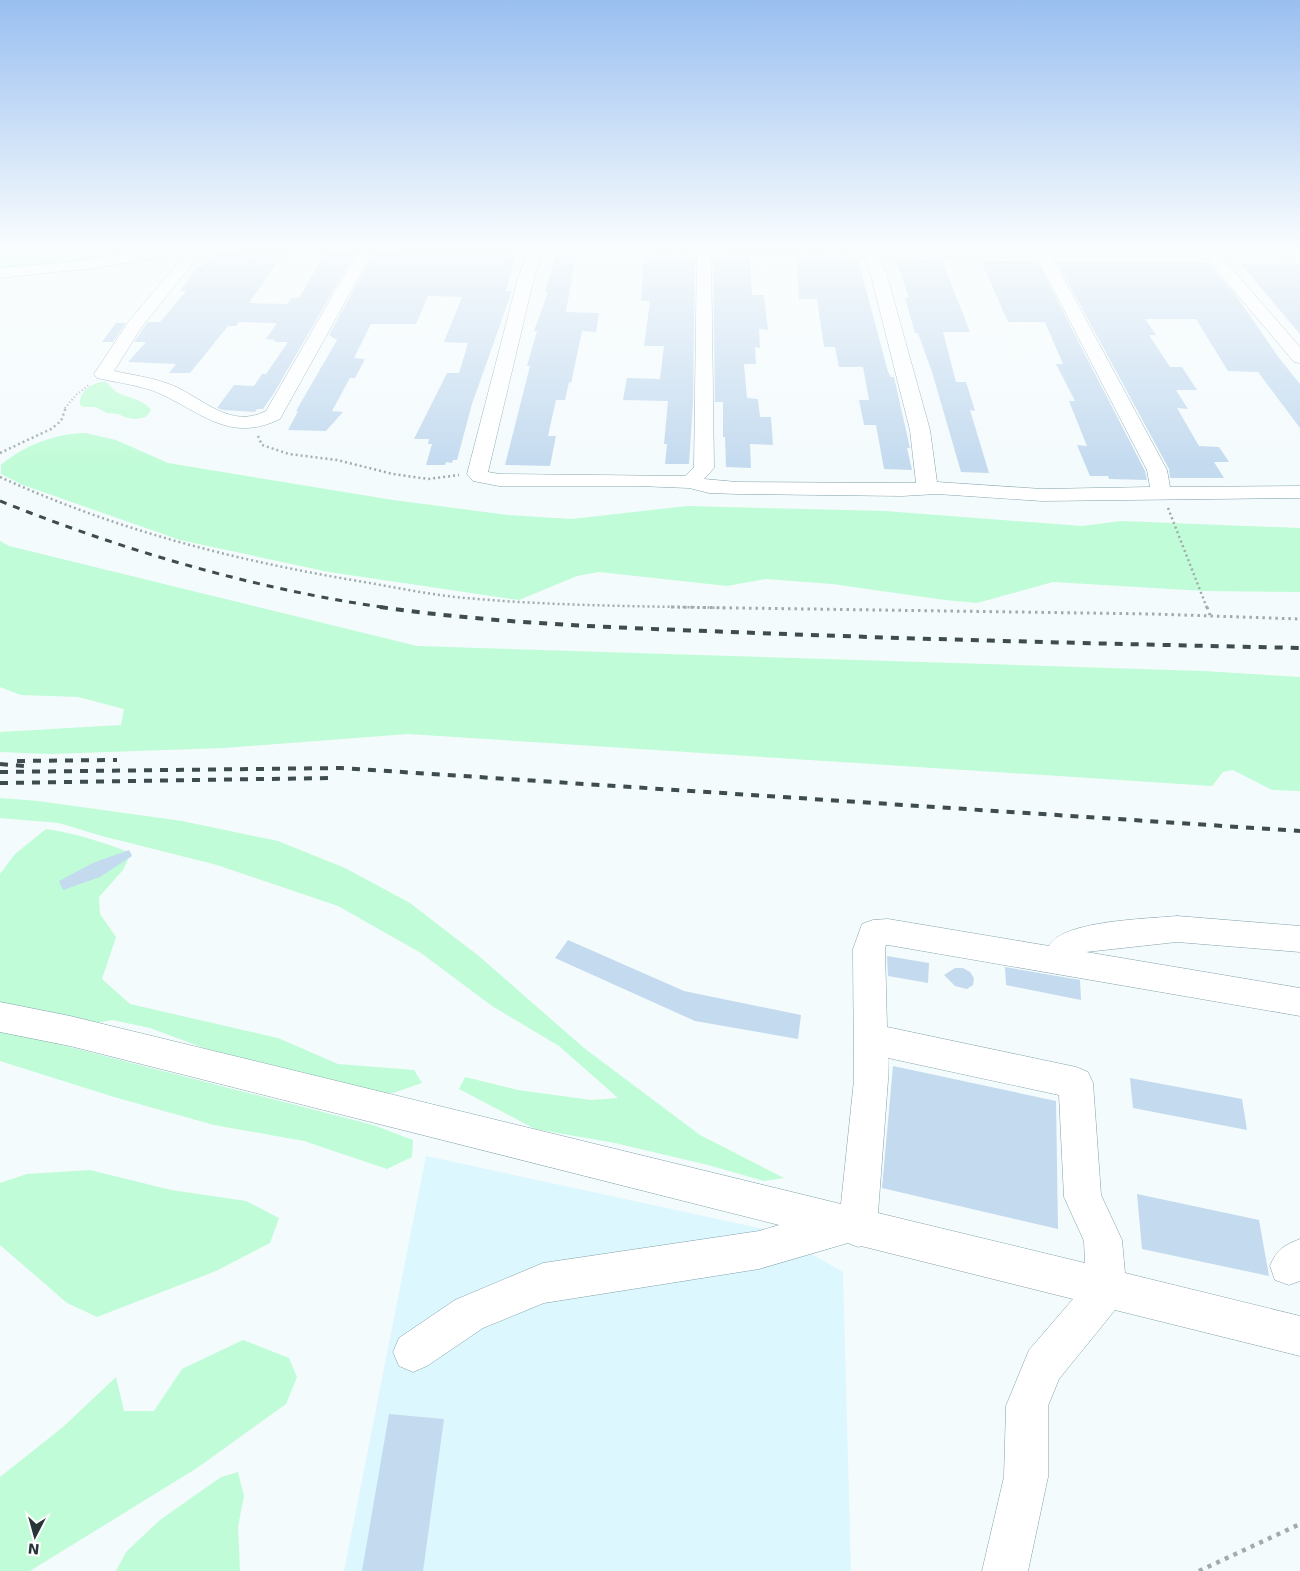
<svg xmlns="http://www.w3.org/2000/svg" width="1300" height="1571" font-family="'DejaVu Sans',sans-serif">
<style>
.built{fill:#ddf7fe}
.green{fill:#c0fcd7}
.building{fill:#c3daef}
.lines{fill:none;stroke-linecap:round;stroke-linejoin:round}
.minor-casing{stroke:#81a2ab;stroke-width:1}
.path-far3{stroke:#a1abad;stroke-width:2;stroke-dasharray:1 2.5;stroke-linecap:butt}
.path-far2{stroke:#a1abad;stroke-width:2.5;stroke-dasharray:2 3;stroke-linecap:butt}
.path-far1{stroke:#a1abad;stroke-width:3;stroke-dasharray:2.5 4;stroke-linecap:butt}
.path{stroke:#a1abad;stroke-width:4.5;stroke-dasharray:4 5.5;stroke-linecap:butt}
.minor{fill:#fff;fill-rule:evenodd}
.rail-far1{stroke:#3e4c4f;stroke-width:3;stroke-dasharray:7 7;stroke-linecap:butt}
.rail{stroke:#3e4c4f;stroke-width:4;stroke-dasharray:8 8;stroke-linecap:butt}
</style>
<rect width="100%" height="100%" fill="#f4fbfd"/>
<polygon class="built" points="426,1156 769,1230 843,1272 851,1571 344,1571"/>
<g class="green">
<polygon points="0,248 176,248 0,271"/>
<path d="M106 382C109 385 112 388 115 391 127 399 141 397 151 410L146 417 136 419 127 418 118 414 107 413 96 407H84L80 405C78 391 94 381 106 382Z"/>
<path d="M85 433 116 440 168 463 393 500 508 515 572 519 687 506 885 511 1082 526 1121 521 1300 528V592L1204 591 1053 582 977 603 945 600 832 584 766 579 727 586 599 572 577 576 519 600 329 572 180 540 23 485 1 474V465C24 445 55 434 85 433Z"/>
<polygon points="0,541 9,546 417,646 1203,671 1300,677 1300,791 1272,790 1233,770 1223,772 1212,786 408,734 224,748 50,754 0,752 0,732 121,725 124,709 78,697 21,695 0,687"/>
<polygon points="0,798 38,801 182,821 278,841 345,868 410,903 480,957 584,1048 700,1135 784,1178 764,1181 708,1165 615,1143 535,1129 459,1089 465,1077 518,1090 591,1100 618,1098 559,1046 492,1006 421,953 338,906 217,865 102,836 59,823 0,818"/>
<path d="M46 829C75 833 103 842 131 853L123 870 99 897 100 914 116 937 102 979 130 1004 278 1038 338 1064 414 1070 422 1083 393 1093H365L212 1051 150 1028 112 1020 79 1026 0 1010V874L15 854Z"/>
<polygon points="0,1029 373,1125 413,1140 412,1157 387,1169 304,1141 214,1125 114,1097 0,1061"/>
<polygon points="90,1170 171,1190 246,1201 279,1218 270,1243 216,1271 97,1317 67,1303 0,1245 0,1183 27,1174"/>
<polygon points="243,1340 289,1358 297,1377 286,1404 197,1468 30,1571 0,1571 0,1477 63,1427 116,1377 124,1411 154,1411 182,1369"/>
<polygon points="238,1472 244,1496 238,1527 240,1571 116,1571 126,1552 160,1520 221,1477"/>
</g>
<g class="building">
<polygon points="241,249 287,250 249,303 287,304 291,298 299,298 326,252 355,253 274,393 263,409 257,409 255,412 223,410 217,408 234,385 254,386 262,374 266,374 288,342 274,342 276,340 266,339 277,323 239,322 236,326 228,326 190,373 169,373 176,364 128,362 146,342 134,342 143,329 148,322 160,322 186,291 180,291 198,266 202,267 217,251 240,251"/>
<polygon points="374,253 516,255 506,291 512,291 472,404 457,460 453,460 452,463 446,462 445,465 426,465 432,444 428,444 429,439 414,439 447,373 459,373 468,343 444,342 462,297 428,296 416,324 371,324 354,358 365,359 355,378 350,378 332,411 343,412 326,431 288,430 298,411 296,411 337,340 329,335"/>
<polygon points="555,256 576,256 566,312 599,313 596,332 582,331 571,383 569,382 565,400 556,400 548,436 556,436 550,466 505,465 530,366 527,366 537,331 534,331 548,292 545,292"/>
<polygon points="644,257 695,257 693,402 689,464 665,464 667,444 664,444 668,401 623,400 627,378 660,379 664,346 644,346 650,301 641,301"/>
<polygon points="713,257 750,258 752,295 764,295 768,330 759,329 760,348 755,347 756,364 744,364 747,398 758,399 760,417 771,417 773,445 750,444 751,468 726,467 725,437 723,437 723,402 715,402"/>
<polygon points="817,257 858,259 888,372 891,377 894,377 910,448 907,448 912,470 884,469 876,425 864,425 859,400 869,400 863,367 839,367 835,347 824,347 817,299 799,299 796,258 817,259"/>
<polygon points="896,260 942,260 970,332 943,332 956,382 966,382 975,411 970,410 989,473 961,472 932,372 918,333 915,333 905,298 909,298"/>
<polygon points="981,261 1037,261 1145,471 1147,480 1109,479 1108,476 1090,476 1077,445 1087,446 1069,401 1075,401 1056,364 1063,364 1045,322 1008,322"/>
<polygon points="1057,262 1208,263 1235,294 1279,358 1300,384 1300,428 1258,372 1228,371 1196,319 1145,319 1156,335 1149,335 1170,367 1182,367 1197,390 1176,390 1188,409 1177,408 1199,446 1219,447 1229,462 1214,462 1224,478 1170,478 1169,469"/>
<polygon points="1241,264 1300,264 1300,334"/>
<polygon points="116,323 126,323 113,342 102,342"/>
<polygon points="129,850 132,856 100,877 63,890 59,881 93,863"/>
<polygon points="568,940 684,991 801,1015 798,1039 695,1021 555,958"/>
<polygon points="887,956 929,963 928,983 888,976"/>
<polygon points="1005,967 1080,980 1081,1000 1006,985"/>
<polygon points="955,968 963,968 970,972 974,978 973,985 967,989 955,986 944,975"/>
<polygon points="893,1066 1056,1101 1058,1229 882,1188"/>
<polygon points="1130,1078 1242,1099 1247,1130 1133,1108"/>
<polygon points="1137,1194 1259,1220 1269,1276 1142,1249"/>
<polygon points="389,1414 444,1419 423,1571 362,1571"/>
</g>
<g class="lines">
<defs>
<g id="minor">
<path d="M163 248H205L141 328 114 371C133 375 155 378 174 386 205 400 231 429 266 411L360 248H375L280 419C231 443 203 414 161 394 141 385 118 383 97 378L94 374 129 321 186 253 95 268 0 278V268L71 262Z"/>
<polygon points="529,248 543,248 534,278 488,472 499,474 685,476 694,467 697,248 711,248 714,468 704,479 737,482 916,483 910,430 870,272 860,248 874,248 886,272 930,430 937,482 1042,489 1150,487 1147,470 1032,248 1300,248 1300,256 1220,255 1300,347 1300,363 1294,362 1204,255 1050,253 1167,470 1170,487 1300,486 1300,498 1042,501 937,494 902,496 737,494 709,493 689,488 638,486 499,486 473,481 467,474 518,278"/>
<path d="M1177 916 1300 926V952L1177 942 1086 952 1300 988V1016L888 945H886L885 949 887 1027 1076 1067 1088 1072 1093 1083 1101 1195 1122 1240 1125 1273 1300 1316V1356L1115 1310 1059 1379 1048 1406V1477L1028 1571H982L1004 1477 1006 1406 1029 1350 1073 1299 861 1246 858 1247 848 1243 759 1269 544 1303 483 1328 427 1366 413 1372 399 1366 393 1352 399 1338 455 1300 543 1263 759 1231 779 1225 70 1046 0 1032V1002L70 1016 841 1204 854 1080 853 949 862 924 873 920 888 919 1049 946C1062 920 1149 919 1177 916ZM888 1058 1059 1095 1064 1197 1084 1241 1085 1263 878 1213 888 1080Z"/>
<path d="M1300 1239V1281L1289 1285 1275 1280 1270 1266C1277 1249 1283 1246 1300 1239Z"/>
</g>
</defs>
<use href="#minor" class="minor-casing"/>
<g class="path-far3">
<polyline points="227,248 349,250"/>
<polyline points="383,250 517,252"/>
<polyline points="551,252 687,254"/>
<polyline points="721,254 854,256"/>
<polyline points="888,256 1027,258"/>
<polyline points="65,408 76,395 90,384"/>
</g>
<g class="path-far2">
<polyline points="258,436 262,445 289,454 337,460 393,474 428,479 459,475"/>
<polyline points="0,453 51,429 61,421 66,407"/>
<path d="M0 477C116 530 233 560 358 581 394 587 430 595 466 598 553 606 640 606 727 608"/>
<polyline points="1168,508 1207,608"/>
</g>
<g class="path-far1">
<polyline points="671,607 1154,614 1300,619"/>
<polyline points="1207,607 1210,615"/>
</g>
<polyline class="path" points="1199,1571 1300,1524"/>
<use href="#minor" class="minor"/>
<path class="rail-far1" d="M0 501C125 551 254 589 388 608"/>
<g class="rail">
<path d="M380 607C505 625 631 628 758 633 939 640 1119 644 1300 648"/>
<polyline points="17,761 117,760"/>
<polyline points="0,764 25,766"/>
<polyline points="0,772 341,768 1300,831"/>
<polyline points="0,783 330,778"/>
</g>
</g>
<linearGradient id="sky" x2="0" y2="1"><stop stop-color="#99bff0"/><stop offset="0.53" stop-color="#fafdfe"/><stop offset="1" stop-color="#fafdfe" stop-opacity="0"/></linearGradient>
<rect width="1300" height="468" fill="url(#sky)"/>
<g transform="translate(35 1536) rotate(186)" stroke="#ffffff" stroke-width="4" paint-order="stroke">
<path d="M0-4L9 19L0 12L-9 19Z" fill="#273538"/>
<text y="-8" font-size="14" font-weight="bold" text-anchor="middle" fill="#273538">N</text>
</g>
</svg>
